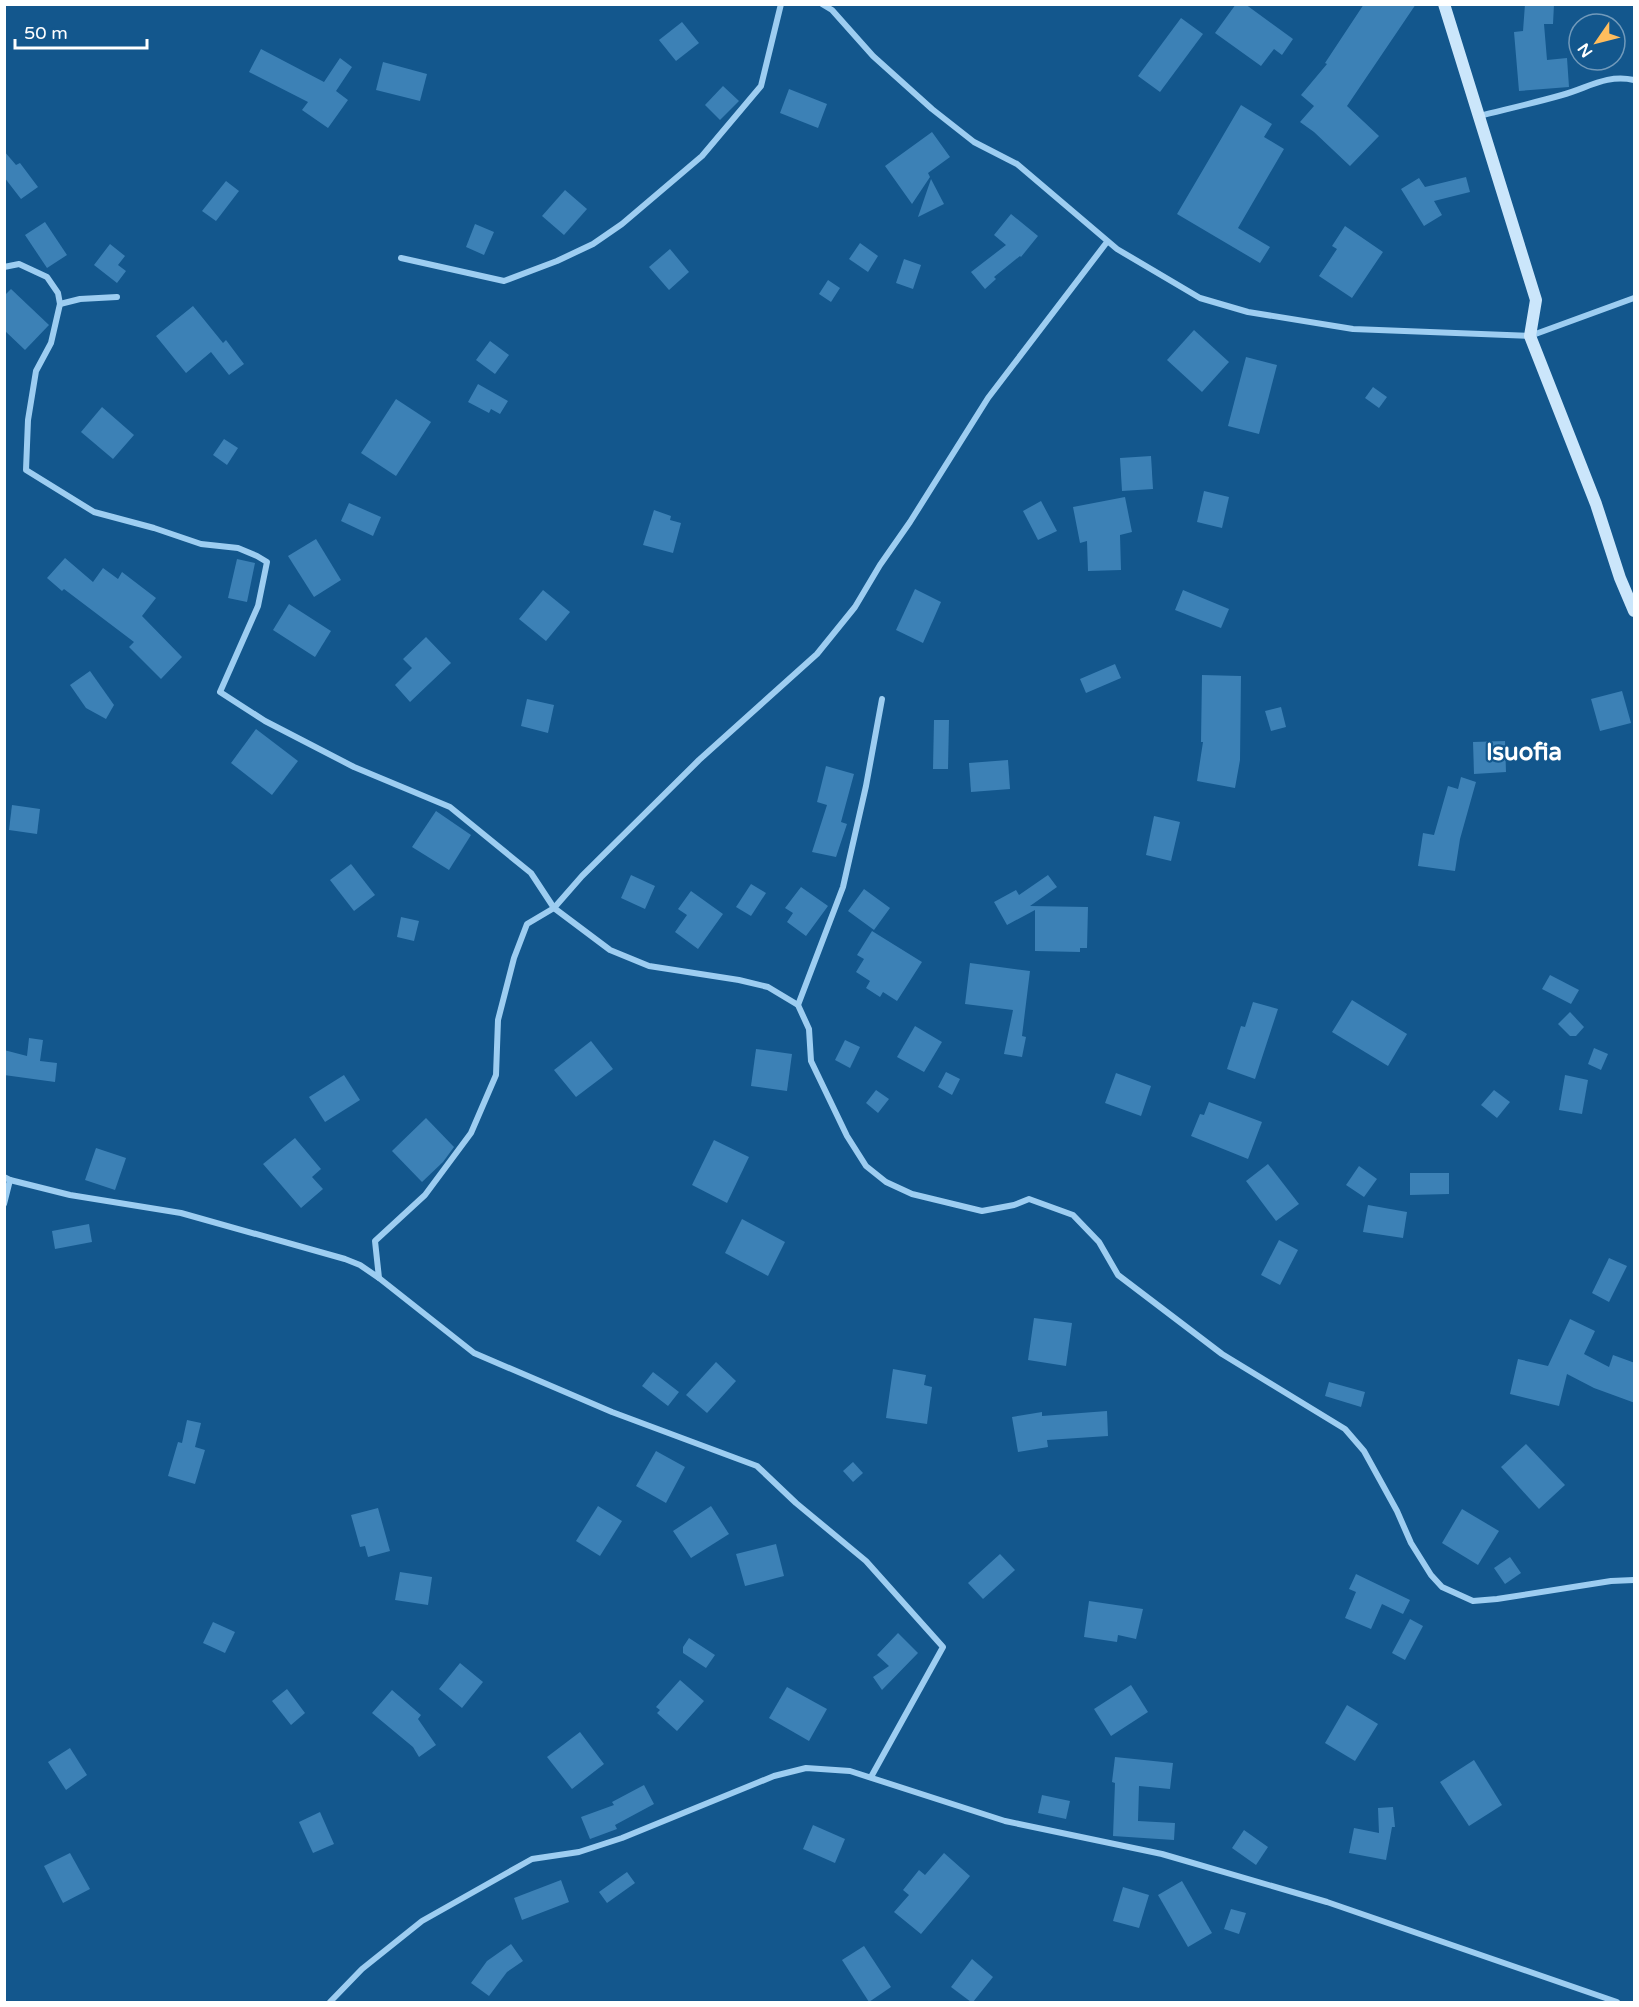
<svg xmlns="http://www.w3.org/2000/svg" width="1639" height="2007" font-family="'Varela Round',sans-serif">
<style>
.building{fill:#3c81b6}
.lines{fill:none;stroke-linecap:round;stroke-linejoin:round}
.minor{stroke:#9dcdf1;stroke-width:6}
.secondary{stroke:#cbe6fb;stroke-width:12}
.labels{text-anchor:middle;stroke-width:4.5;stroke-linejoin:round;paint-order:stroke}
.quarter-label{font-size:24px;font-weight:bold;fill:#fff;stroke:#13578d}
</style>
<rect width="100%" height="100%" fill="#13578d"/>
<g class="building">
<polygon points="1236,4 1245,4 1293,39 1282,55 1274,49 1261,66 1215,33"/>
<polygon points="1364,4 1416,4 1347,106 1379,136 1350,166 1314,132 1300,122 1314,106 1301,95 1327,64 1325,63"/>
<polygon points="1525,4 1554,4 1553,24 1544,24 1547,60 1567,58 1569,87 1519,91 1514,32 1523,31"/>
<polygon points="1181,18 1203,34 1160,92 1138,76"/>
<polygon points="682,22 699,43 676,61 659,40"/>
<polygon points="261,49 324,82 340,58 352,67 336,91 348,100 328,128 302,110 308,102 249,72"/>
<polygon points="383,62 427,74 420,101 376,90"/>
<polygon points="723,86 739,101 720,120 705,105"/>
<polygon points="789,89 827,104 818,128 780,113"/>
<polygon points="1241,105 1272,124 1264,137 1284,149 1238,228 1270,247 1260,263 1177,214"/>
<polygon points="932,132 950,157 928,173 930,177 912,204 885,166"/>
<polygon points="4,151 16,165 20,163 38,187 21,199 4,177"/>
<polygon points="1466,177 1470,192 1434,201 1442,215 1424,226 1401,189 1419,178 1425,187"/>
<polygon points="931,179 944,204 918,217"/>
<polygon points="226,181 239,191 216,221 202,211"/>
<polygon points="565,190 587,209 564,235 542,216"/>
<polygon points="1011,214 1038,236 1021,257 1020,256 994,277 996,279 985,289 971,272 1006,245 994,235"/>
<polygon points="45,222 67,255 47,268 25,235"/>
<polygon points="475,224 494,232 484,255 466,247"/>
<polygon points="1345,226 1383,252 1352,298 1319,276 1337,249 1332,246"/>
<polygon points="860,243 878,256 868,272 849,259"/>
<polygon points="110,244 125,256 118,265 126,271 117,283 94,265"/>
<polygon points="670,249 689,272 669,290 649,267"/>
<polygon points="904,259 921,265 913,289 896,283"/>
<polygon points="828,280 840,288 831,302 819,294"/>
<polygon points="11,289 49,325 25,350 4,330 4,296"/>
<polygon points="193,306 223,343 226,340 244,364 229,375 211,352 186,373 156,336"/>
<polygon points="1194,330 1229,362 1202,392 1167,360"/>
<polygon points="490,341 509,355 495,374 476,360"/>
<polygon points="1246,357 1277,365 1259,434 1228,426"/>
<polygon points="478,384 508,401 500,414 491,409 489,413 468,402"/>
<polygon points="1373,387 1387,397 1379,408 1365,398"/>
<polygon points="396,399 431,422 396,476 361,453"/>
<polygon points="102,407 134,435 113,459 81,432"/>
<polygon points="224,439 238,448 227,465 213,455"/>
<polygon points="1151,456 1153,489 1122,491 1120,458"/>
<polygon points="1204,491 1229,497 1222,528 1197,522"/>
<polygon points="1125,497 1132,532 1120,535 1121,570 1088,571 1087,541 1080,543 1073,507"/>
<polygon points="1041,501 1057,531 1038,540 1023,511"/>
<polygon points="349,503 381,517 373,536 341,521"/>
<polygon points="654,510 671,516 670,520 681,523 673,553 643,545"/>
<polygon points="316,539 341,580 314,597 288,556"/>
<polygon points="65,558 93,582 103,568 118,579 122,572 156,598 142,616 182,657 161,679 129,647 134,642 64,589 62,591 47,578"/>
<polygon points="237,559 255,563 247,602 228,598"/>
<polygon points="915,589 941,602 923,643 896,630"/>
<polygon points="543,590 570,612 546,641 519,619"/>
<polygon points="1183,590 1229,609 1221,628 1175,610"/>
<polygon points="289,604 331,631 315,657 273,630"/>
<polygon points="426,637 451,663 410,702 395,685 412,668 403,659"/>
<polygon points="1115,664 1121,678 1086,693 1080,679"/>
<polygon points="90,671 114,705 106,719 86,708 70,685"/>
<polygon points="1202,675 1241,676 1240,760 1235,788 1197,781 1203,742 1201,742"/>
<polygon points="1622,691 1631,723 1600,731 1591,699"/>
<polygon points="527,699 554,705 548,733 521,726"/>
<polygon points="1281,707 1286,727 1271,731 1265,711"/>
<polygon points="934,720 949,720 948,769 933,769"/>
<polygon points="256,729 298,761 272,795 231,763"/>
<polygon points="1505,741 1506,772 1474,774 1473,742"/>
<polygon points="1008,760 1010,789 971,792 969,763"/>
<polygon points="826,766 854,774 841,822 847,824 836,857 812,852 827,805 817,802"/>
<polygon points="1461,777 1476,782 1460,839 1455,871 1418,866 1423,833 1434,835 1448,786 1458,789"/>
<polygon points="12,805 40,809 37,834 9,830"/>
<polygon points="436,811 471,835 449,870 412,847"/>
<polygon points="1154,816 1180,822 1171,861 1146,855"/>
<polygon points="351,864 375,895 354,911 330,880"/>
<polygon points="631,875 655,886 645,909 621,898"/>
<polygon points="1048,875 1057,887 1030,906 1088,907 1087,948 1080,948 1080,952 1035,951 1035,910 1007,925 994,902 1016,890 1019,895"/>
<polygon points="751,884 766,893 751,916 736,907"/>
<polygon points="801,887 828,906 806,936 787,922 793,913 785,908"/>
<polygon points="864,889 890,908 874,930 848,911"/>
<polygon points="691,891 723,914 698,949 675,932 687,915 678,909"/>
<polygon points="401,917 419,921 414,941 397,937"/>
<polygon points="872,931 922,962 897,1001 883,992 880,997 866,988 870,981 856,972 864,959 857,955"/>
<polygon points="970,963 1030,971 1022,1036 1026,1037 1022,1057 1004,1054 1013,1010 965,1004"/>
<polygon points="1550,975 1579,990 1571,1004 1542,989"/>
<polygon points="1352,1000 1407,1034 1388,1066 1332,1032"/>
<polygon points="1253,1002 1278,1009 1255,1079 1227,1069 1241,1026 1245,1027"/>
<polygon points="1570,1012 1584,1027 1576,1036 1570,1036 1558,1024"/>
<polygon points="915,1026 942,1042 924,1072 897,1057"/>
<polygon points="29,1038 43,1040 40,1061 57,1063 55,1082 4,1075 4,1050 27,1056"/>
<polygon points="845,1040 860,1047 850,1068 835,1060"/>
<polygon points="591,1041 613,1069 576,1097 554,1070"/>
<polygon points="1594,1048 1608,1054 1601,1070 1588,1064"/>
<polygon points="756,1049 792,1054 787,1091 751,1086"/>
<polygon points="946,1072 960,1079 952,1095 938,1087"/>
<polygon points="1116,1073 1151,1086 1141,1116 1105,1103"/>
<polygon points="344,1075 360,1100 325,1122 309,1097"/>
<polygon points="1565,1075 1588,1080 1582,1114 1559,1110"/>
<polygon points="876,1090 889,1099 878,1113 866,1103"/>
<polygon points="1494,1090 1510,1102 1497,1118 1481,1105"/>
<polygon points="1209,1102 1262,1122 1248,1159 1191,1136 1200,1114 1204,1115"/>
<polygon points="426,1118 454,1147 443,1162 422,1182 392,1151"/>
<polygon points="295,1138 321,1169 312,1177 323,1189 301,1208 263,1164"/>
<polygon points="714,1140 749,1157 727,1203 692,1185"/>
<polygon points="96,1148 126,1158 115,1190 85,1180"/>
<polygon points="1268,1164 1299,1204 1276,1221 1246,1181"/>
<polygon points="1359,1166 1377,1179 1364,1197 1346,1185"/>
<polygon points="1410,1173 1449,1173 1449,1194 1410,1195"/>
<polygon points="1368,1205 1407,1212 1403,1238 1363,1232"/>
<polygon points="742,1219 785,1242 768,1276 725,1253"/>
<polygon points="89,1224 92,1242 55,1249 52,1231"/>
<polygon points="1279,1240 1298,1250 1280,1285 1261,1275"/>
<polygon points="1609,1258 1627,1266 1609,1302 1592,1293"/>
<polygon points="1034,1318 1072,1323 1066,1366 1028,1360"/>
<polygon points="1570,1319 1595,1331 1584,1354 1609,1367 1613,1355 1635,1363 1635,1403 1594,1388 1567,1374 1559,1406 1510,1394 1518,1359 1548,1366"/>
<polygon points="716,1362 736,1381 707,1413 686,1395"/>
<polygon points="893,1369 926,1375 924,1385 932,1387 927,1424 886,1418"/>
<polygon points="653,1372 679,1392 668,1406 642,1386"/>
<polygon points="1329,1382 1365,1392 1361,1407 1325,1396"/>
<polygon points="1107,1411 1108,1436 1047,1440 1048,1447 1018,1452 1012,1417 1042,1412 1042,1416"/>
<polygon points="187,1420 201,1423 195,1447 205,1450 195,1484 168,1476 178,1442 182,1443"/>
<polygon points="1526,1444 1565,1485 1539,1509 1501,1467"/>
<polygon points="656,1451 685,1467 666,1503 636,1486"/>
<polygon points="853,1462 863,1473 853,1482 843,1471"/>
<polygon points="598,1506 622,1521 600,1556 576,1541"/>
<polygon points="711,1506 729,1534 691,1558 673,1531"/>
<polygon points="378,1508 390,1551 368,1557 365,1546 360,1547 351,1515"/>
<polygon points="1462,1509 1499,1531 1478,1565 1442,1543"/>
<polygon points="776,1544 784,1576 745,1586 736,1554"/>
<polygon points="1000,1554 1015,1570 983,1599 968,1583"/>
<polygon points="1510,1557 1521,1573 1505,1584 1494,1568"/>
<polygon points="400,1572 432,1577 428,1605 395,1600"/>
<polygon points="1356,1574 1410,1600 1403,1614 1382,1604 1371,1629 1345,1618 1356,1592 1349,1589"/>
<polygon points="1089,1601 1143,1609 1136,1639 1118,1635 1117,1642 1084,1637"/>
<polygon points="1410,1619 1423,1626 1405,1660 1392,1653"/>
<polygon points="213,1622 235,1632 225,1653 203,1643"/>
<polygon points="898,1633 918,1653 882,1690 873,1677 889,1666 877,1655"/>
<polygon points="689,1638 715,1655 706,1668 683,1653 683,1647"/>
<polygon points="460,1663 483,1682 462,1708 439,1689"/>
<polygon points="680,1680 704,1701 677,1731 657,1713 660,1710 656,1707"/>
<polygon points="1131,1685 1148,1712 1111,1736 1094,1709"/>
<polygon points="787,1687 827,1709 809,1741 769,1718"/>
<polygon points="287,1689 305,1713 291,1725 272,1701"/>
<polygon points="392,1690 421,1715 418,1719 436,1745 419,1757 413,1747 372,1713"/>
<polygon points="1347,1705 1378,1724 1355,1761 1325,1743"/>
<polygon points="580,1732 604,1764 572,1789 547,1757"/>
<polygon points="70,1748 87,1775 66,1790 48,1762"/>
<polygon points="1115,1757 1173,1763 1170,1789 1139,1786 1138,1821 1175,1823 1174,1840 1113,1836 1115,1783 1112,1782"/>
<polygon points="1474,1760 1502,1805 1469,1826 1440,1782"/>
<polygon points="644,1785 654,1804 615,1825 617,1829 590,1839 581,1817 614,1805 612,1802"/>
<polygon points="1042,1795 1070,1801 1066,1819 1038,1813"/>
<polygon points="1393,1807 1395,1827 1392,1827 1386,1860 1349,1853 1354,1828 1379,1833 1378,1808"/>
<polygon points="320,1812 334,1844 313,1853 299,1822"/>
<polygon points="813,1825 845,1839 835,1863 803,1849"/>
<polygon points="1244,1830 1268,1847 1256,1865 1232,1848"/>
<polygon points="70,1853 90,1889 63,1903 44,1866"/>
<polygon points="944,1853 970,1876 921,1934 894,1912 909,1895 903,1890 919,1870 925,1875"/>
<polygon points="627,1872 635,1883 607,1903 599,1892"/>
<polygon points="561,1880 569,1902 522,1920 514,1898"/>
<polygon points="1182,1881 1212,1933 1188,1947 1158,1895"/>
<polygon points="1123,1887 1149,1895 1139,1928 1113,1921"/>
<polygon points="1231,1909 1246,1913 1239,1934 1224,1929"/>
<polygon points="511,1944 523,1961 507,1972 489,1996 471,1983 487,1961"/>
<polygon points="864,1946 891,1987 869,2002 842,1960"/>
<polygon points="972,1959 993,1977 973,2002 971,2002 951,1987"/>
</g>
<g class="lines">
<g class="minor">
<polyline points="822,4 832,10 873,56 932,109 974,142 1017,164 1117,249 1200,298 1248,312 1353,329 1530,336 1634,298"/>
<path d="M1479 116C1507 109 1534 103 1562 95 1588 88 1606 74 1634 80"/>
<polyline points="401,258 504,281 557,261 593,244 622,224 702,156 761,86 781,4"/>
<polyline points="4,267 19,264 47,277 58,293 60,304 51,343 36,371 28,420 26,470 94,512 154,528 201,544 238,548 257,556 267,562 258,606 220,692 265,721 354,767 450,807 531,873 554,908 610,950 649,966 739,980 768,987 798,1005 809,1029 811,1061 847,1136 866,1166 886,1182 912,1194 982,1211 1014,1205 1029,1199 1073,1215 1099,1242 1118,1275 1222,1354 1345,1429 1364,1451 1397,1511 1411,1543 1431,1575 1442,1587 1473,1601 1497,1599 1611,1581 1634,1580"/>
<polyline points="60,304 80,299 117,297"/>
<polyline points="798,1005 843,887 866,786 882,699"/>
<polyline points="4,1177 10,1180 70,1195 181,1213 345,1259 360,1265 379,1278 375,1241 425,1195 471,1133 496,1075 498,1020 514,958 527,924 554,908 582,876 699,760 817,654 855,607 880,565 910,522 988,398 1107,242"/>
<polyline points="4,1204 10,1180"/>
<polyline points="379,1278 474,1353 612,1412 757,1466 796,1503 866,1561 943,1647 871,1777"/>
<polyline points="330,2002 362,1969 422,1921 532,1859 579,1852 622,1838 774,1776 806,1768 850,1771 1005,1821 1162,1854 1327,1902 1617,2002"/>
</g>
<polyline class="secondary" points="1444,4 1536,300 1530,336 1596,504 1620,578 1634,611"/>
</g>
<g class="labels">
<g class="quarter-label">
<text x="1524" y="760">Isuofia</text>
</g>
</g>
<rect width="1639" height="2007" fill="none" stroke="#ffffff" stroke-width="12"/>
<g transform="translate(1597 42) rotate(235)"><circle r="28" fill="#13578d" stroke="#719abb" stroke-width="1.5"/>
<path d="M0-4.5L10 22L0 15L-10 22Z" fill="#ffbd5d"/>
<text y="-9" font-size="16" font-weight="bold" text-anchor="middle" fill="#ffffff">N</text>
</g>
<path d="M15 39v9h132v-9" fill="none" stroke="#ffffff" stroke-width="3"/>
<text x="24" y="39" font-size="18" fill="#ffffff" stroke="#13578d" stroke-width="4.5" paint-order="stroke">50 m</text>
</svg>
